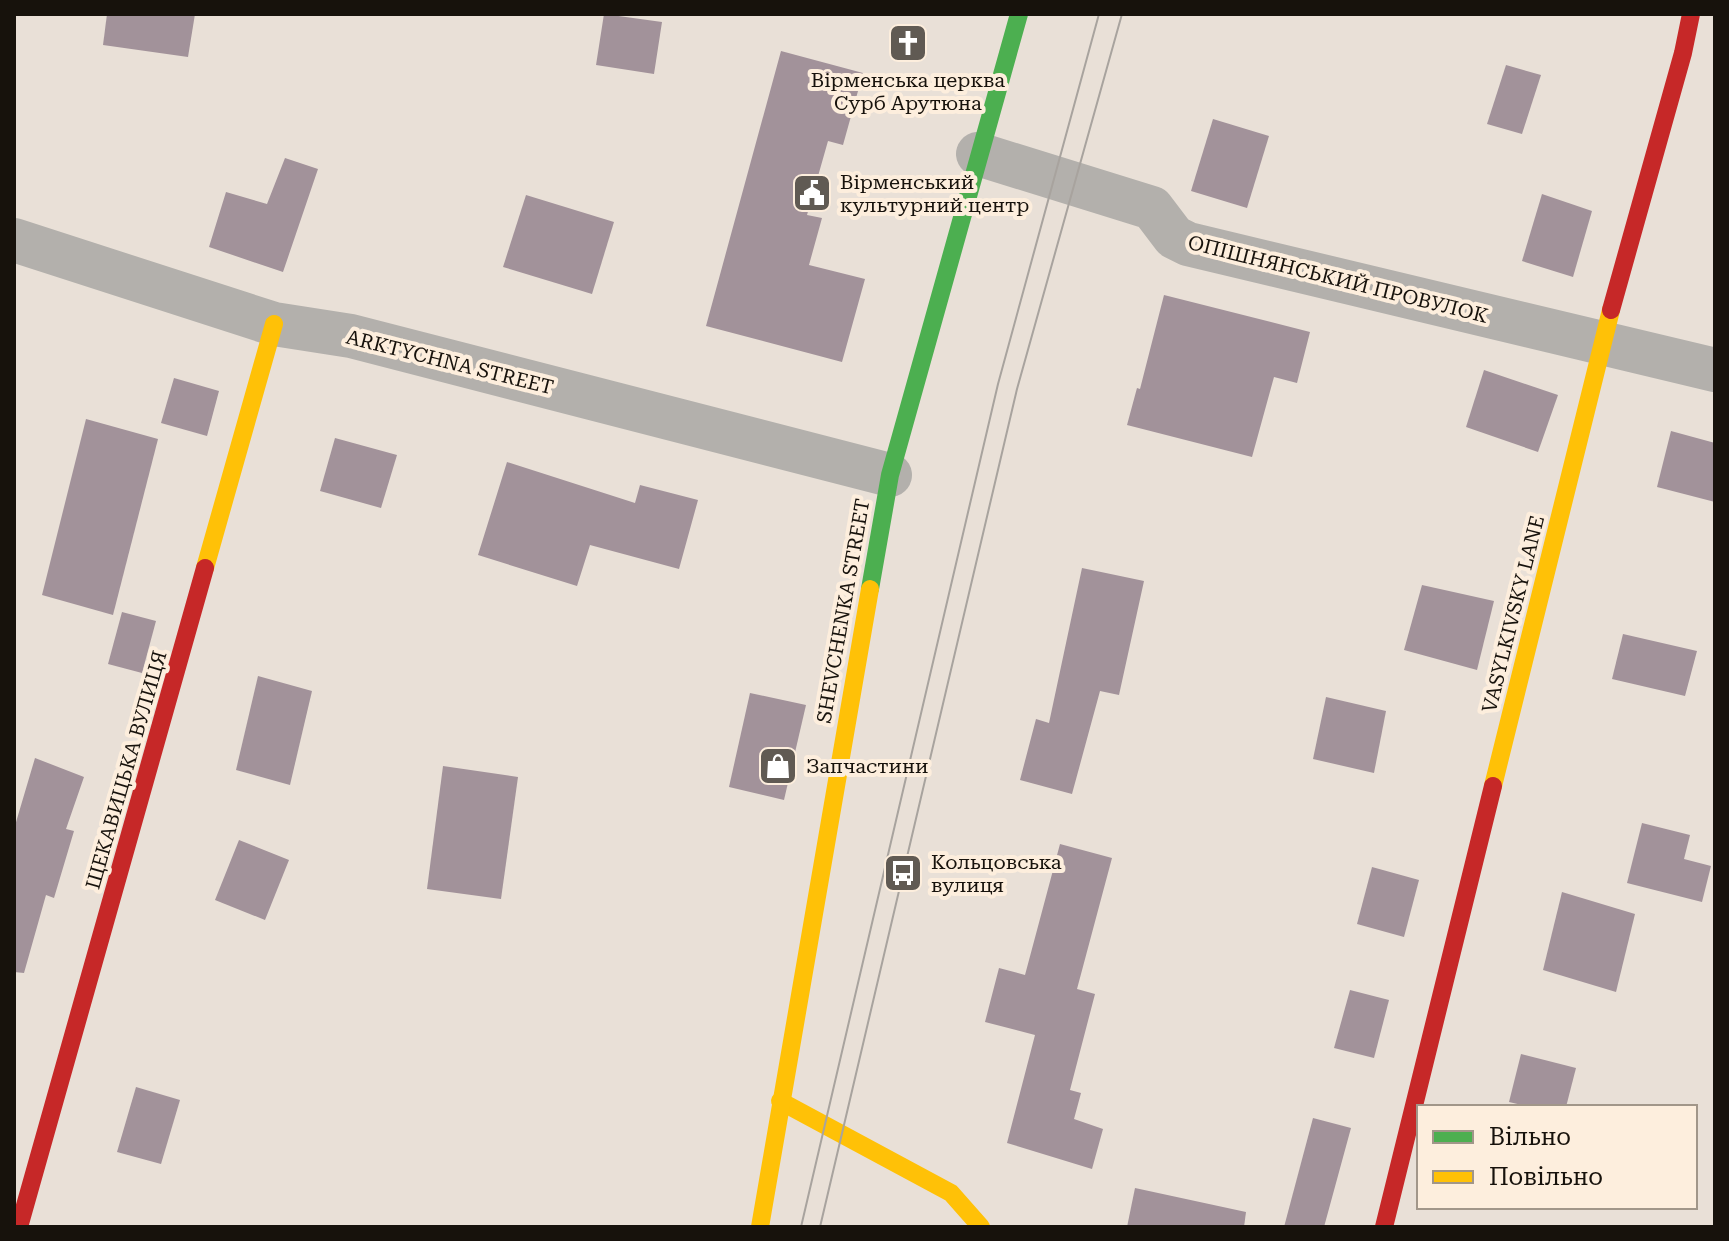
<svg xmlns="http://www.w3.org/2000/svg" width="1729" height="1241" font-family="'Roboto Serif',serif">
<style>
.building{fill:#a2929a}
.lines{fill:none;stroke-linecap:round;stroke-linejoin:round}
.street{stroke:#b3b0ac;stroke-width:44}
.fast{stroke:#4caf50;stroke-width:18}
.slow{stroke:#ffc107;stroke-width:18}
.jam{stroke:#c62828;stroke-width:18}
.tram{stroke:#a8a39e;stroke-width:2}
.labels{text-anchor:middle;stroke-width:8;stroke-linejoin:round;paint-order:stroke}
.poi-label{font-size:20px;fill:#17120c;stroke:#fdeedd;text-anchor:start}
.street-label{font-size:20px;fill:#17120c;stroke:#fdeedd}
</style>
<rect width="100%" height="100%" fill="#e9e0d7"/>
<g class="building">
<polygon points="107,14 195,14 188,57 103,45"/>
<polygon points="604,14 662,22 654,74 596,65"/>
<polygon points="781,51 863,73 843,145 828,141 807,215 822,218 809,265 865,279 842,362 706,326"/>
<polygon points="1506,65 1541,75 1522,134 1487,124"/>
<polygon points="1213,119 1269,136 1247,208 1191,191"/>
<polygon points="285,158 318,169 283,272 209,247 226,192 267,204"/>
<polygon points="1542,194 1592,211 1573,277 1522,261"/>
<polygon points="526,195 614,222 592,294 503,267"/>
<polygon points="1164,295 1310,332 1297,383 1274,377 1252,457 1127,425 1137,388 1140,389"/>
<polygon points="1484,370 1558,395 1538,452 1466,427"/>
<polygon points="174,378 219,391 207,436 161,423"/>
<polygon points="86,419 158,439 113,615 42,595"/>
<polygon points="1671,431 1715,443 1715,502 1657,487"/>
<polygon points="335,438 397,455 381,508 320,491"/>
<polygon points="507,462 635,503 640,485 698,500 679,569 590,545 577,586 478,555"/>
<polygon points="1082,568 1144,581 1119,695 1100,691 1072,794 1020,780 1036,719 1049,723"/>
<polygon points="1422,585 1494,601 1477,670 1404,650"/>
<polygon points="122,612 156,621 142,673 108,664"/>
<polygon points="1623,634 1697,651 1685,696 1612,679"/>
<polygon points="258,676 312,691 290,785 236,770"/>
<polygon points="750,693 806,705 784,800 729,787"/>
<polygon points="1326,697 1386,711 1374,773 1313,759"/>
<polygon points="35,758 84,777 66,829 74,831 54,898 46,895 24,973 14,972 14,829"/>
<polygon points="443,766 518,777 501,899 427,889"/>
<polygon points="1642,823 1690,835 1684,859 1711,866 1702,902 1627,883"/>
<polygon points="239,840 289,860 265,920 215,900"/>
<polygon points="1060,844 1112,858 1077,989 1095,994 1070,1090 1081,1093 1074,1119 1103,1129 1092,1169 1007,1143 1035,1035 985,1022 999,968 1025,975"/>
<polygon points="1372,867 1419,880 1404,937 1357,924"/>
<polygon points="1562,892 1635,914 1616,992 1543,970"/>
<polygon points="1350,990 1389,1000 1374,1058 1334,1048"/>
<polygon points="1521,1054 1576,1068 1566,1107 1530,1107 1509,1102"/>
<polygon points="136,1087 180,1100 161,1164 117,1152"/>
<polygon points="1313,1118 1351,1128 1324,1227 1284,1227"/>
<polygon points="1135,1188 1246,1212 1244,1227 1127,1227"/>
</g>
<g class="lines">
<g class="street">
<polyline points="978,154 1152,208 1174,237 1188,244 1715,370"/>
<polyline points="14,240 274,324 351,336 890,475"/>
</g>
<polyline class="fast" points="870,589 890,475 1019,14"/>
<g class="slow">
<polyline points="205,568 274,324"/>
<polyline points="1493,786 1611,310"/>
<polyline points="780,1101 951,1193 981,1227"/>
<polyline points="760,1227 870,589"/>
</g>
<g class="jam">
<polyline points="1611,310 1683,53 1691,14"/>
<polyline points="19,1227 205,568"/>
<polyline points="1384,1227 1493,786"/>
</g>
<g class="tram">
<polyline points="801,1227 998,384 1099,14"/>
<polyline points="820,1227 1017,389 1122,14"/>
</g>
</g>
<defs>
<symbol id="church-square" viewBox="-11 -11 22 22"><rect x="-9" y="-9" width="18" height="18" rx="4" fill="#605a53" stroke="#fdeedd"/><path d="M-1.2-6h2.4v3.5h3.3v2.4h-3.3V6h-2.4V-.1h-3.3v-2.4h3.3Z" fill="#fff"/></symbol>
<symbol id="civic-square" viewBox="-11 -11 22 22"><rect x="-9" y="-9" width="18" height="18" rx="4" fill="#605a53" stroke="#fdeedd"/><path d="M-.6-6.5H3V-4.5H.6V-3L4-1V1h2V6H-6V1h2V-1L-.6-3ZM-1.2 2.5V6h2.4V2.5Z" fill="#fff"/></symbol>
<symbol id="shop-square" viewBox="-11 -11 22 22"><rect x="-9" y="-9" width="18" height="18" rx="4" fill="#605a53" stroke="#fdeedd"/><path d="M-5-2.5h2.3a2.7 3.5 0 0 1 5.4 0H5L5.5 6h-11ZM-1.5-2.5h3a1.5 2.3 0 0 0-3 0Z" fill="#fff"/></symbol>
<symbol id="bus-square" viewBox="-11 -11 22 22"><rect x="-9" y="-9" width="18" height="18" rx="4" fill="#605a53" stroke="#fdeedd"/><path d="M-5-6H5V4H4V6H2V4H-2V6H-4V4H-5ZM-3.5-4V0h7V-4ZM-3.5 1.2v1.5H-2V1.2ZM2 1.2v1.5H3.5V1.2Z" fill="#fff"/></symbol>
</defs>
<g fill-rule="evenodd">
<use href="#church-square" x="886" y="21" width="44" height="44"/>
<use href="#civic-square" x="790" y="171" width="44" height="44"/>
<use href="#shop-square" x="756" y="744" width="44" height="44"/>
<use href="#bus-square" x="881" y="851" width="44" height="44"/>
</g>
<g class="labels">
<g class="poi-label">
<text x="908" y="87" text-anchor="middle">Вірменська церква<tspan x="908" dy="23">Сурб Арутюна</tspan></text>
<text x="840" y="189">Вірменський<tspan x="840" dy="23">культурний центр</tspan></text>
<text x="806" y="773">Запчастини</text>
<text x="931" y="869">Кольцовська<tspan x="931" dy="23">вулиця</tspan></text>
</g>
<g class="street-label">
<text transform="translate(1338 279) rotate(14)" y="7">ОПІШНЯНСЬКИЙ ПРОВУЛОК</text>
<text transform="translate(450 362) rotate(14)" y="7">ARKTYCHNA STREET</text>
<text transform="translate(843 611) rotate(-80)" y="7">SHEVCHENKA STREET</text>
<text transform="translate(1513 614) rotate(-76)" y="7">VASYLKIVSKY LANE</text>
<text transform="translate(126 770) rotate(-74)" y="7">ЩЕКАВИЦЬКА ВУЛИЦЯ</text>
</g>
</g>
<rect width="1729" height="1241" fill="none" stroke="#17120c" stroke-width="32"/>
<rect x="1417" y="1105" width="280" height="104" fill="#fdeedd" stroke="#a19689" stroke-width="2"/>
<rect x="1433" y="1131" width="40" height="12" fill="#4caf50" stroke="#a19689" stroke-width="2"/>
<text x="1489" y="1145" font-size="24" fill="#17120c">Вільно</text>
<rect x="1433" y="1171" width="40" height="12" fill="#ffc107" stroke="#a19689" stroke-width="2"/>
<text x="1489" y="1185" font-size="24" fill="#17120c">Повільно</text>
</svg>
